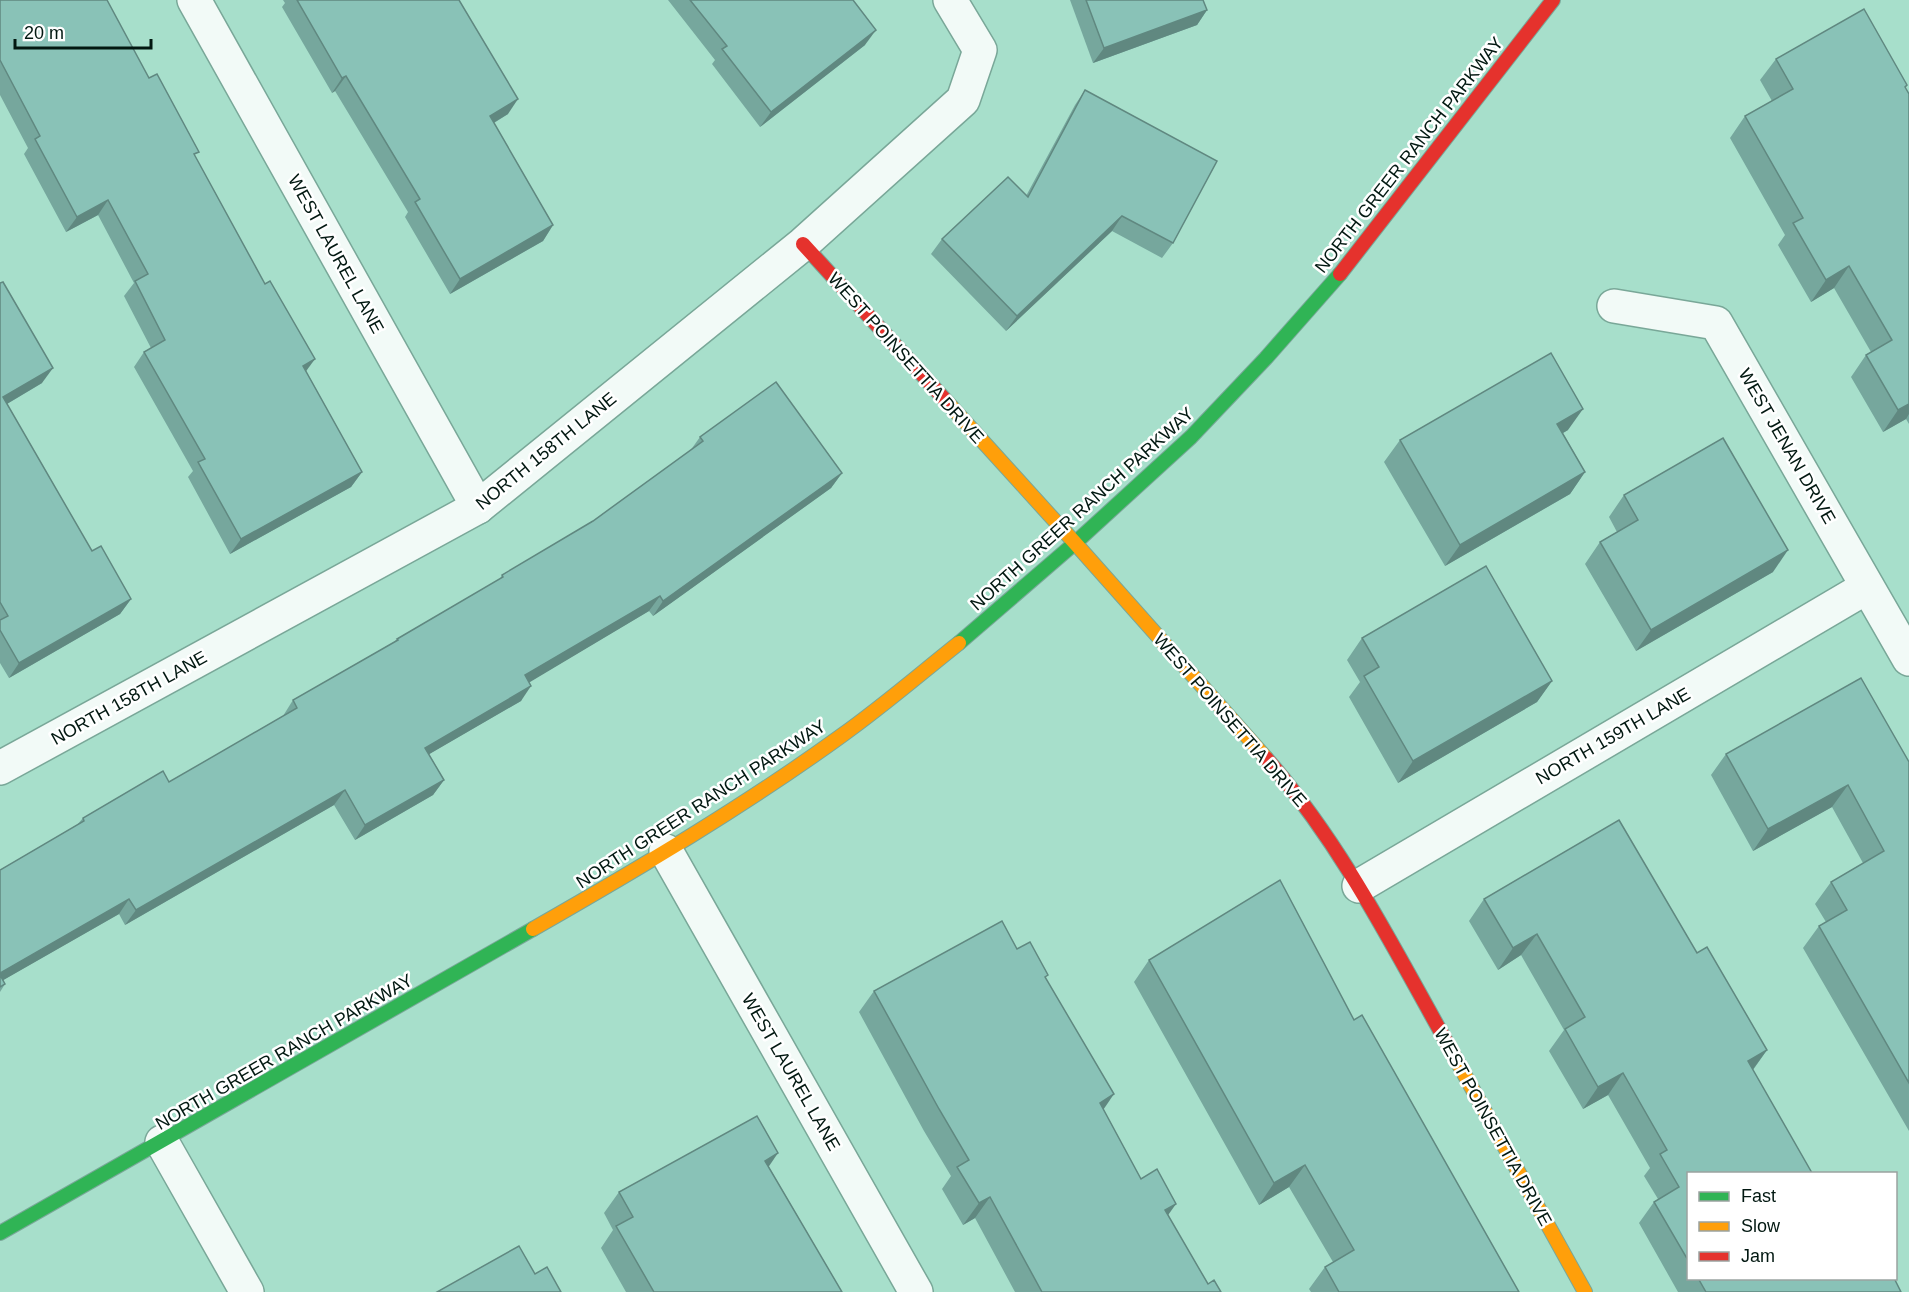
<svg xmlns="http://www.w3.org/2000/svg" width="1909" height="1292" font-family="Helvetica,sans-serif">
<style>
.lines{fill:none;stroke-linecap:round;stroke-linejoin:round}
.street-casing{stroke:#79a798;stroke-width:36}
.fast-casing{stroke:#79a798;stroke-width:16}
.slow-casing{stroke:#79a798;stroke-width:16}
.jam-casing{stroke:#79a798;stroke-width:16}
.street{stroke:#f2faf7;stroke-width:33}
.fast{stroke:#30b455;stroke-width:14}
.slow{stroke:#ff9f0a;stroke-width:14}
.jam{stroke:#e5322d;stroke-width:14}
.wall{fill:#76a79d}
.shaded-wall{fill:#608880}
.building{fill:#89c2b7;stroke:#608880;stroke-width:1.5}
.labels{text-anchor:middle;stroke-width:5;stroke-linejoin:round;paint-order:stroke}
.street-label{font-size:18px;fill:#021811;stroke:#fff}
</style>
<rect width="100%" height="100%" fill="#a7dfcb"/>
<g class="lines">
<defs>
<g id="street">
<polyline points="194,0 478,507"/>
<polyline points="1614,306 1716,323 1909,659"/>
<polyline points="0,768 478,507 803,244 963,100 980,50 950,0"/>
<polyline points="666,851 916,1292"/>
<polyline points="1359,886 1867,587"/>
<polyline points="162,1142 247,1292"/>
</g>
<g id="fast">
<polyline points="959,643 1075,543 1191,437 1266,358 1340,274"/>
<polyline points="0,1233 533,929"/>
</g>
<g id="slow">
<polyline points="948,403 1075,543 1266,758"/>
<path d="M533 929C638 869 743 807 841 736 882 707 920 674 959 643"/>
<polyline points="1447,1043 1585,1292"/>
</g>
<g id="jam">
<polyline points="803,244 948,403"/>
<polyline points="1340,274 1553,0"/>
<path d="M1266 758C1341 843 1392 945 1447 1043"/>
</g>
</defs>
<use href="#street" class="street-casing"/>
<use href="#fast" class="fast-casing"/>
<use href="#slow" class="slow-casing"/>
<use href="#jam" class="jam-casing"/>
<use href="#street" class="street"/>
<use href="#fast" class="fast"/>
<use href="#slow" class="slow"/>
<use href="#jam" class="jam"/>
</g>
<g class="wall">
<polygon points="0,0 149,78 195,157 306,371 362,472 351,487 230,554 188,477 193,471 134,367 144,352 151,348 124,296 134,283 98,215 66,232 24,154 28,148 0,95"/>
<polygon points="283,0 459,0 508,114 494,123 553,225 543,241 450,294 405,217 408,212 335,91 332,93 282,7 285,3"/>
<polygon points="668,0 853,0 865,45 760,127 712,64 715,60"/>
<polygon points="1070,0 1203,0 1207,10 1197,25 1093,63"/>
<polygon points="1776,59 1907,85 1905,88 1909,94 1909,424 1906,419 1883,432 1851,377 1866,355 1871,352 1834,288 1811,302 1778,245 1785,235 1730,138 1745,116 1772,101 1760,80"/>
<polygon points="1085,90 1173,243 1162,258 1112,231 1006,331 931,254 942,239 1026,196 1075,105"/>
<polygon points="0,283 42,383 7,404 92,551 131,599 120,614 9,678 0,663"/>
<polygon points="1568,430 1563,433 1585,472 1570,494 1445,566 1384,462 1400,440"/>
<polygon points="700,437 842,473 831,488 653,616 649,611 529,682 521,701 429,754 444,780 433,795 355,840 334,805 125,925 119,914 3,980 5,984 0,992 0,870 77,825 83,818 169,782 283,716 293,700 394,642 397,639 500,579 502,575 593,521 690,451"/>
<polygon points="1624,495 1773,572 1636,651 1585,564 1600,542 1617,532 1609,517"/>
<polygon points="1362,638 1552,681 1537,702 1398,783 1349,697 1360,682 1347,660"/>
<polygon points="1726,754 1909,762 1909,1131 1803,948 1819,926 1826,922 1815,904 1831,882 1863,863 1832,807 1753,851 1711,775"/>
<polygon points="1484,899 1697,953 1767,1050 1753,1070 1689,1173 1689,1278 1894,1278 1901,1292 1678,1292 1639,1223 1654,1202 1658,1199 1644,1176 1650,1168 1608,1095 1583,1109 1549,1051 1564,1030 1521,955 1498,970 1469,921"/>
<polygon points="1017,949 1045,978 1103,1109 1141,1179 1168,1215 1208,1284 1221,1292 1015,1292 975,1218 963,1225 942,1189 951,1176 924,1131 859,1012 874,991"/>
<polygon points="1149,960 1354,1020 1519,1292 1311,1292 1309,1289 1325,1267 1333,1262 1289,1187 1259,1205 1134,982"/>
<polygon points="769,1167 842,1292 626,1292 601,1248 613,1230 604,1213 619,1192"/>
</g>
<g class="shaded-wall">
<polygon points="1207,10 1197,25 1093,63 1104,48"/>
<polygon points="876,30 865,45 760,127 771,112"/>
<polygon points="346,76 335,91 332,93 342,78"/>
<polygon points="518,99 508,114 480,131 490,116"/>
<polygon points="108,200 98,215 66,232 77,217"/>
<polygon points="1122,216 1112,231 1006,331 1017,316"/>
<polygon points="553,225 543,241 450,294 460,279"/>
<polygon points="1849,266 1834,288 1811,302 1826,280"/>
<polygon points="315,359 304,374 303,366"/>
<polygon points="53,368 42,383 0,408 3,397"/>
<polygon points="1909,404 1909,414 1906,419 1883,432 1898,410"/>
<polygon points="1583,409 1568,430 1542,445 1557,424"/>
<polygon points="362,472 351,487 230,554 241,539"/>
<polygon points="1585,472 1570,494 1445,566 1460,545"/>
<polygon points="842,473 831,488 653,616 663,601"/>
<polygon points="1788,550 1773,572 1636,651 1651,630"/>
<polygon points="660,596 649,611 515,691 525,675"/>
<polygon points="131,599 120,614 9,678 19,663"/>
<polygon points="1552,681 1537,702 1398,783 1413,761"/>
<polygon points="531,686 521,701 414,763 425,748"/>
<polygon points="444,780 433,795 355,840 365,825"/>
<polygon points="1848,785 1832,807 1753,851 1768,829"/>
<polygon points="345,790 334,805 125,925 136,910"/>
<polygon points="129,899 119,914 0,982 0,973"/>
<polygon points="1537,934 1521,955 1498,970 1513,948"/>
<polygon points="1767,1050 1751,1072 1748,1061"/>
<polygon points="1623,1073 1608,1095 1583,1109 1598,1087"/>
<polygon points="1114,1094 1099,1116 1100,1103"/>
<polygon points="778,1153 763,1175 765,1161"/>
<polygon points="1305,1165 1289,1187 1259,1205 1274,1183"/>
<polygon points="990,1197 975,1218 963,1225 979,1203"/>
<polygon points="1176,1204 1161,1225 1165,1210"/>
</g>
<g class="building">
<polygon points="0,0 107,0 149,78 157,74 199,152 194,154 265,284 270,281 315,359 303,366 362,472 241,539 198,462 205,459 144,352 165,340 135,281 148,274 108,200 77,217 35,139 40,136 0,60"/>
<polygon points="297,0 459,0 518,99 490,116 553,225 460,279 415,202 420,199 346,76 342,78"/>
<polygon points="690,0 853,0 876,30 771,112 722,49 727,46"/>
<polygon points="1086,0 1203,0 1207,10 1104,48"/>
<polygon points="1864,9 1907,85 1905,87 1909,94 1909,404 1898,410 1866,355 1892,340 1849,266 1826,280 1793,223 1803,218 1745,116 1793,89 1776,59"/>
<polygon points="1085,90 1217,161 1173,243 1122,216 1017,316 942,239 1008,177 1028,197"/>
<polygon points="3,282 53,368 3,397 92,551 101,546 131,599 19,663 0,630 0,620 8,616 0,602 0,283"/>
<polygon points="1551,353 1583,409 1557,424 1585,472 1460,545 1400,440"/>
<polygon points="776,382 842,473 663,601 660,596 525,675 531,686 425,748 444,780 365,825 345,790 136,910 129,899 0,973 0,870 84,821 83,818 163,771 169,782 297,708 293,700 398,640 397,639 503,577 502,575 593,521 703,441 700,437"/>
<polygon points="1723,438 1788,550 1651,630 1600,542 1638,520 1624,495"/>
<polygon points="1486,566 1552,681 1413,761 1364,676 1379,667 1362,638"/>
<polygon points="1861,678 1909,762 1909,1083 1819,926 1847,910 1831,882 1884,851 1848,785 1768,829 1726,754"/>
<polygon points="1619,820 1697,953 1707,947 1767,1050 1748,1061 1812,1173 1689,1173 1689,1262 1654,1202 1679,1187 1660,1154 1667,1150 1623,1073 1598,1087 1565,1029 1585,1017 1537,934 1513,948 1484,899"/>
<polygon points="1280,880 1354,1020 1362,1015 1519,1292 1339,1292 1325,1267 1354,1250 1305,1165 1274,1183 1149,960"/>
<polygon points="1002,921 1017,949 1030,942 1048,975 1045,977 1114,1094 1100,1103 1141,1179 1157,1169 1176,1204 1165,1210 1208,1284 1214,1280 1221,1292 1042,1292 990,1197 979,1203 957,1167 969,1160 939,1109 874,991"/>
<polygon points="0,975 5,984 0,987"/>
<polygon points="757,1116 778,1153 765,1161 842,1292 654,1292 616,1226 633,1217 619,1192"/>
<polygon points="519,1246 535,1274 547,1267 561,1292 437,1292"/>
<polygon points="1698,1278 1894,1278 1901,1292 1706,1292"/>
</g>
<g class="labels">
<g class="street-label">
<text transform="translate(1409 155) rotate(-52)" y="6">NORTH GREER RANCH PARKWAY</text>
<text transform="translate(336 254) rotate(61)" y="6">WEST LAUREL LANE</text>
<text transform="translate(906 358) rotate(48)" y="6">WEST POINSETTIA DRIVE</text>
<text transform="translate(1787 446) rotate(60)" y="6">WEST JENAN DRIVE</text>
<text transform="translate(546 451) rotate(-39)" y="6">NORTH 158TH LANE</text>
<text transform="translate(1082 509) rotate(-42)" y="6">NORTH GREER RANCH PARKWAY</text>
<text transform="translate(129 698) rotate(-29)" y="6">NORTH 158TH LANE</text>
<text transform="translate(1230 720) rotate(49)" y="6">WEST POINSETTIA DRIVE</text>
<text transform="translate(1613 736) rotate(-30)" y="6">NORTH 159TH LANE</text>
<text transform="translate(701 804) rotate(-33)" y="6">NORTH GREER RANCH PARKWAY</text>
<text transform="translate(284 1052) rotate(-30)" y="6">NORTH GREER RANCH PARKWAY</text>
<text transform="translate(791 1072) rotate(60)" y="6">WEST LAUREL LANE</text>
<text transform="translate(1493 1127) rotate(61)" y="6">WEST POINSETTIA DRIVE</text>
</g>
</g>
<rect x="1687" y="1172" width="210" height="108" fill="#ffffff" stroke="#9aa3a0" stroke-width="1.5"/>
<rect x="1699" y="1192" width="30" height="9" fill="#30b455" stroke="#9aa3a0" stroke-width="1.5"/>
<text x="1741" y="1202" font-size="18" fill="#021811">Fast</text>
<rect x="1699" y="1222" width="30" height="9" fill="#ff9f0a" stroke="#9aa3a0" stroke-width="1.5"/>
<text x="1741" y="1232" font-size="18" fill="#021811">Slow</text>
<rect x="1699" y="1252" width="30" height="9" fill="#e5322d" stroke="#9aa3a0" stroke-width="1.5"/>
<text x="1741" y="1262" font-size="18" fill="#021811">Jam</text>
<path d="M15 39v9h136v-9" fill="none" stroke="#021811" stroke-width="3"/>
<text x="24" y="39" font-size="18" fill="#021811" stroke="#ffffff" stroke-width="4.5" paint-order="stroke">20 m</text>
</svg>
